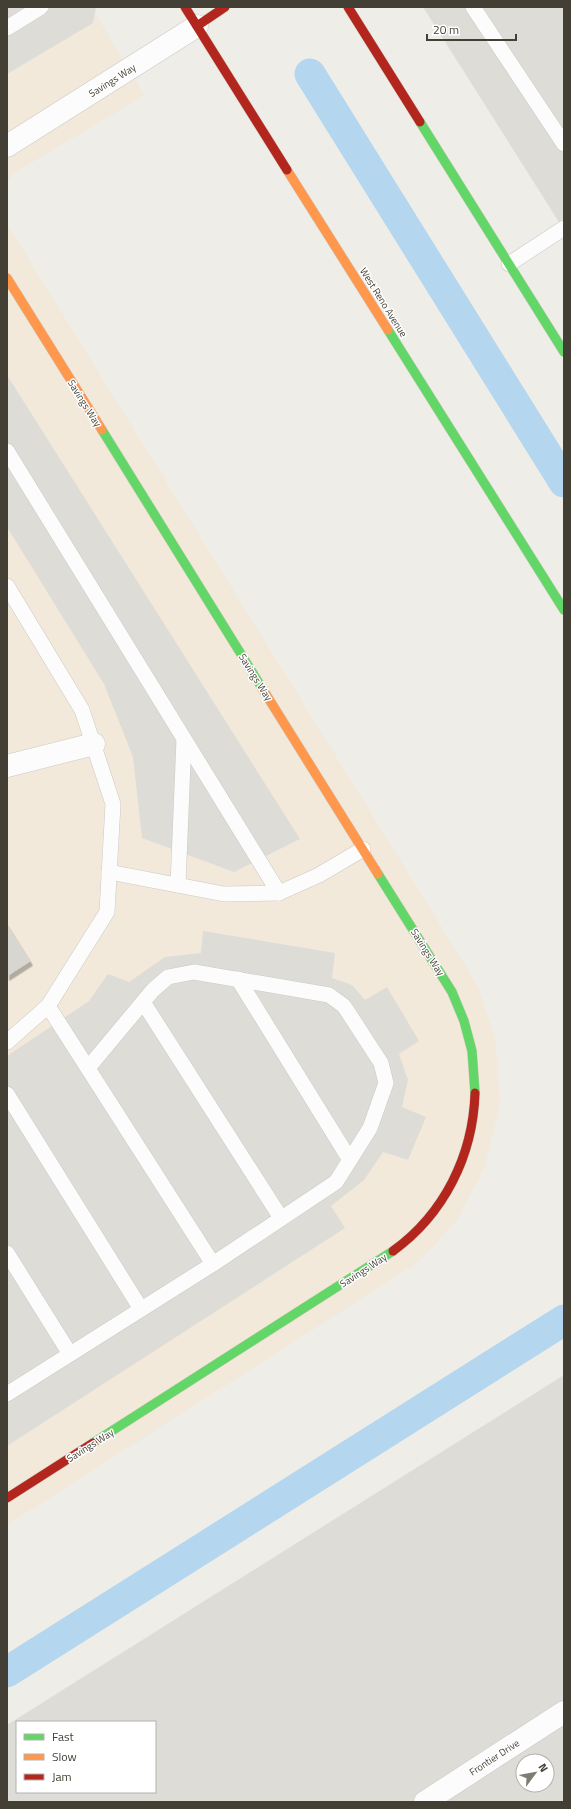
<svg xmlns="http://www.w3.org/2000/svg" width="571" height="1809" font-family="'Titillium Web',sans-serif">
<style>
.commercial{fill:#f2e9da}
.industrial{fill:#dedcd6;fill-rule:evenodd}
.parking{fill:#dedcd7}
.lines{fill:none;stroke-linecap:round;stroke-linejoin:round}
.canal{stroke:#b5d6ef;stroke-width:31}
.building{fill:#d8d6d0;stroke:#d7d4cd;filter:url(#shadow)}
.lane-casing{stroke:#cbc9c4;stroke-width:16}
.street-casing{stroke:#cbc9c4;stroke-width:23}
.fast-casing{stroke:#cecabe;stroke-width:10}
.slow-casing{stroke:#cecabe;stroke-width:10}
.jam-casing{stroke:#cecabe;stroke-width:10}
.lane{stroke:#fcfcfc;stroke-width:15}
.street{stroke:#fcfcfc;stroke-width:22}
.fast{stroke:#63d668;stroke-width:9}
.slow{stroke:#ff974d;stroke-width:9}
.jam{stroke:#b3261e;stroke-width:9}
.labels{text-anchor:middle;stroke-width:3;stroke-linejoin:round;paint-order:stroke}
.street-label{font-size:10px;fill:#443f34;stroke:#fff}
</style>
<defs>
<filter id="shadow"><feDropShadow dx="2.5" dy="4.5" stdDeviation="0" flood-color="#0004"/></filter>
</defs>
<rect width="100%" height="100%" fill="#eeede8"/>
<g class="commercial">
<polygon points="7,7 91,7 145,95 14,173 7,183"/>
<polygon points="7,224 462,960 478,987 495,1038 500,1106 484,1168 457,1220 419,1262 7,1525"/>
</g>
<g class="industrial">
<polygon points="423,7 564,7 564,230"/>
<path d="M564 1375V1802H7V1725ZM17 1722H155V1792H17ZM523 1761H547V1785H523Z"/>
</g>
<g class="parking">
<polygon points="7,7 96,7 93,23 7,74"/>
<polygon points="482,7 564,7 564,87"/>
<polygon points="7,375 300,839 234,872 142,838 133,757 104,684 7,527"/>
<polygon points="203,931 335,953 332,978 352,985 365,1000 387,987 419,1041 399,1054 408,1080 402,1107 426,1117 408,1160 383,1152 364,1180 331,1206 345,1228 7,1446 7,1056 89,1001 108,974 129,982 165,957 201,953"/>
</g>
<g class="lines">
<g class="canal">
<polyline points="310,74 564,482"/>
<polyline points="7,1672 564,1320"/>
</g>
</g>
<polygon class="building" points="7,924 30,961 7,976"/>
<g class="lines">
<defs>
<g id="lane">
<polyline points="473,7 564,144"/>
<polyline points="7,28 41,7"/>
<polyline points="509,264 564,228"/>
<polyline points="7,451 279,893"/>
<polyline points="7,586 82,710 113,804 107,912 48,1006 7,1042"/>
<polyline points="109,872 224,894 279,893 319,875 363,849"/>
<polyline points="178,885 184,739"/>
<polyline points="238,979 350,1160"/>
<polyline points="143,1002 281,1218"/>
<polyline points="48,1006 213,1264"/>
<polyline points="7,1094 141,1309"/>
<polyline points="7,1253 70,1354"/>
<polyline points="7,1394 213,1264 336,1182 370,1128 386,1083 381,1063 344,1006 329,995 194,972 168,977 153,990 88,1068"/>
</g>
<g id="street">
<polyline points="7,146 197,26"/>
<polyline points="7,766 94,744"/>
<polyline points="425,1802 564,1712"/>
</g>
<g id="fast">
<polyline points="420,122 564,352"/>
<polyline points="388,330 564,610"/>
<polyline points="102,430 262,688"/>
<polyline points="378,874 452,992 464,1021 472,1051 475,1093"/>
<polyline points="93,1443 393,1251"/>
</g>
<g id="slow">
<polyline points="287,170 388,330"/>
<polyline points="7,278 102,430"/>
<polyline points="262,688 378,874"/>
</g>
<g id="jam">
<polyline points="185,7 287,170"/>
<polyline points="348,7 420,122"/>
<polyline points="197,26 225,7"/>
<path d="M393 1251C444 1214 473 1156 475 1093"/>
<polyline points="7,1498 93,1443"/>
</g>
</defs>
<use href="#lane" class="lane-casing"/>
<use href="#street" class="street-casing"/>
<use href="#fast" class="fast-casing"/>
<use href="#slow" class="slow-casing"/>
<use href="#jam" class="jam-casing"/>
<use href="#lane" class="lane"/>
<use href="#street" class="street"/>
<use href="#fast" class="fast"/>
<use href="#slow" class="slow"/>
<use href="#jam" class="jam"/>
</g>
<g class="labels">
<g class="street-label">
<text transform="translate(112 80) rotate(-32)" y="4">Savings Way</text>
<text transform="translate(384 302) rotate(58)" y="4">West Reno Avenue</text>
<text transform="translate(85 403) rotate(58)" y="4">Savings Way</text>
<text transform="translate(256 677) rotate(58)" y="4">Savings Way</text>
<text transform="translate(428 952) rotate(58)" y="4">Savings Way</text>
<text transform="translate(363 1270) rotate(-33)" y="4">Savings Way</text>
<text transform="translate(90 1445) rotate(-32)" y="4">Savings Way</text>
<text transform="translate(494 1757) rotate(-33)" y="4">Frontier Drive</text>
</g>
</g>
<rect width="571" height="1809" fill="none" stroke="#443f34" stroke-width="16"/>
<rect x="16" y="1721" width="140" height="72" fill="#ffffff" stroke="#b4b2ae"/>
<rect x="24" y="1734" width="20" height="6" fill="#63d668" stroke="#b4b2ae"/>
<text x="52" y="1741" font-size="12" fill="#443f34">Fast</text>
<rect x="24" y="1754" width="20" height="6" fill="#ff974d" stroke="#b4b2ae"/>
<text x="52" y="1761" font-size="12" fill="#443f34">Slow</text>
<rect x="24" y="1774" width="20" height="6" fill="#b3261e" stroke="#b4b2ae"/>
<text x="52" y="1781" font-size="12" fill="#443f34">Jam</text>
<g transform="translate(535 1773) rotate(58)"><circle r="19" fill="#ffffff" stroke="#b4b2ae"/>
<path d="M0-3L7 15L0 10L-7 15Z" fill="#807c73"/>
<text y="-6" font-size="11" font-weight="bold" text-anchor="middle" fill="#443f34">N</text>
</g>
<path d="M427 34v6h89v-6" fill="none" stroke="#443f34" stroke-width="2"/>
<text x="433" y="34" font-size="12" fill="#443f34" stroke="#ffffff" stroke-width="3" paint-order="stroke">20 m</text>
</svg>
